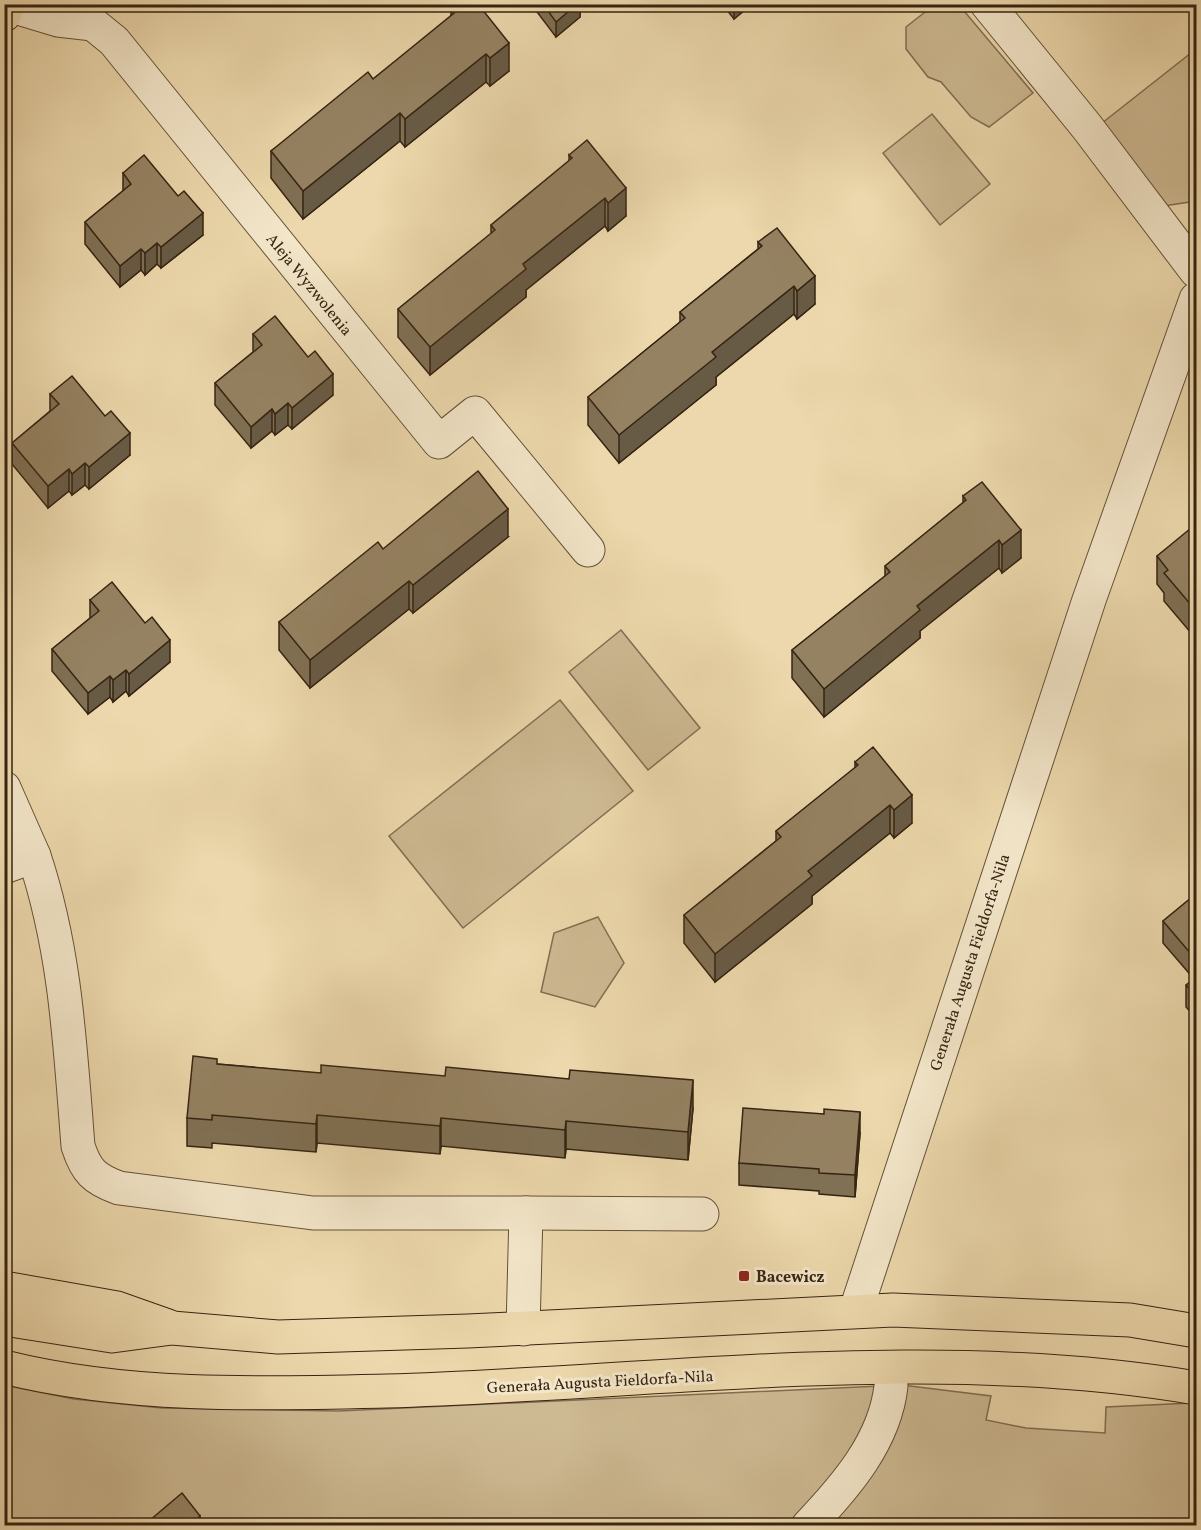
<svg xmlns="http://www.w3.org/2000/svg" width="1201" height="1530" font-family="Vollkorn,serif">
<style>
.green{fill:#cdb992;stroke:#826e52;stroke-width:1.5}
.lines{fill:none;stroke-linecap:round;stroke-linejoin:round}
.minor-casing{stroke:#645138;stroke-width:35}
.major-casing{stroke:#362412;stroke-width:35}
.minor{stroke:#f3e6c9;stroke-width:33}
.major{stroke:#ecd8ac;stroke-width:33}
.wall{fill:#807054;stroke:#362412;stroke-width:1.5}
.shaded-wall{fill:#685b45;stroke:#362412;stroke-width:1.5}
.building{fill:#958262;stroke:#362412;stroke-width:1.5}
.poi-dot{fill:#8f2418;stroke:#f3e6c9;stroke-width:2}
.labels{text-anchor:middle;stroke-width:6;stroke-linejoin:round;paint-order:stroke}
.street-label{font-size:16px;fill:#362412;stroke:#f3e6c9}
.poi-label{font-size:16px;font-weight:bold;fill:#362412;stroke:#f3e6c9;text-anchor:start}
</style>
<rect width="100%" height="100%" fill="#ecd8ac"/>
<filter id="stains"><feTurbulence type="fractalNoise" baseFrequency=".00333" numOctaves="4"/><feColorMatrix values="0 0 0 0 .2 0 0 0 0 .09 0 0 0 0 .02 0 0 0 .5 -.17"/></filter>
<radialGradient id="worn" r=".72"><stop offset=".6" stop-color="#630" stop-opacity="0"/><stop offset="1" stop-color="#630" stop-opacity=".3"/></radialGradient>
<g class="green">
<polygon points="934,5 959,5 1033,93 989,127 971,117 941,82 928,77 906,49 906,27"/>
<polygon points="1196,49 1196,201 1164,206 1097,127"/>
<polygon points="932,114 990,184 940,225 883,153"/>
<polygon points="621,630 700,728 648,770 569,672"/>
<polygon points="560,700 633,791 463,928 389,836"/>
<polygon points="598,917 624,963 595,1007 541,992 554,933"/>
<polygon points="4,1385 74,1399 162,1408 339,1411 902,1385 991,1396 986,1420 1026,1428 1105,1433 1106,1407 1192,1403 1196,1404 1196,1525 5,1525"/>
</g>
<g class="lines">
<defs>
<g id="minor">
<polyline points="987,4 1087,127 1196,271"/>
<polyline points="8,5 58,20 93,24 114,41 439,442 475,413 588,550"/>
<polyline points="4,788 34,856"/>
<path d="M4 867 34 856C66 952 70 1046 78 1146 86 1171 94 1179 119 1188L313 1213H526L523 1329"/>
<polyline points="526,1213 702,1214"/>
<polyline points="856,1310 1089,600 1196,299"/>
<path d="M808 1526C846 1486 885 1441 891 1386"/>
</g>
<g id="major">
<polyline points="4,15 8,4"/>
<polyline points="4,1288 117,1308 168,1326"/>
<polyline points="4,1319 112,1336 172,1328 278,1337 468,1331 893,1310 1130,1320 1196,1331"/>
<path d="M4 1367C128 1398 261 1394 387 1391 656 1383 929 1343 1196 1388"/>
</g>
</defs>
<use href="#minor" class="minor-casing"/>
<use href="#major" class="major-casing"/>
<use href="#minor" class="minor"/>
<use href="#major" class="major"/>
</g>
<g class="wall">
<polygon points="531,4 580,4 580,17 556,37"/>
<polygon points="722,4 752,4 734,19"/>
<polygon points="451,9 509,71 490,86 486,82 405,147 400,141 303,219 271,178 271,151 373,79 451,17"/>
<polygon points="569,155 626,216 608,231 605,226 526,290 526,297 430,375 398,337 398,309 491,234 491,225 569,161"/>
<polygon points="123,173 203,235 161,268 157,264 145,275 141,270 120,287 85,244 85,222 123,191"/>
<polygon points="758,242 815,304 797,319 794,314 716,377 716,385 619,463 588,425 588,397 680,322 680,312 758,249"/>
<polygon points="253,334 333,395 292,429 288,425 275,435 272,431 251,448 215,405 215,383 253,352"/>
<polygon points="50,394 130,455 89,489 85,485 72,495 69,491 48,508 12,464 12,443 50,411"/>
<polygon points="963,496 1021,558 1002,573 999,568 920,631 920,638 824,717 792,678 792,650 885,576 885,566 963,503"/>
<polygon points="1197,525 1197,640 1164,601 1164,593 1157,584 1157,556"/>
<polygon points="508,537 413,613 409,609 310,688 279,650 279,622 383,549"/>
<polygon points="90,600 170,662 129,696 126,691 113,702 110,697 88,714 52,671 52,649 90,618"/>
<polygon points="855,762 912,823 894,838 890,833 812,896 812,904 715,982 684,943 684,915 776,841 776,831 855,768"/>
<polygon points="1197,893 1197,1019 1186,1007 1186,985 1194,979 1163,943 1163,921"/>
<polygon points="217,1064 693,1108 688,1160 566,1149 565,1158 441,1146 440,1154 317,1143 316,1152 212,1143 212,1148 187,1146 187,1118"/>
<polygon points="860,1133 855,1197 819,1194 819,1191 739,1185 739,1163"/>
</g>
<g class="shaded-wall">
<polygon points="577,4 580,4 580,17 556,37 556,22"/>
<polygon points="734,4 752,4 734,19"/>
<polygon points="509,43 509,71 490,86 490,58"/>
<polygon points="486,54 486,82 405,147 405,119"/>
<polygon points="400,113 400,141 303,219 303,191"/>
<polygon points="626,188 626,216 608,231 608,203"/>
<polygon points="605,198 605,226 526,290 526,297 430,375 430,347 523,264"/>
<polygon points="203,213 203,235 161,268 161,247"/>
<polygon points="157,243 157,264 145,275 145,253"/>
<polygon points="141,249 141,270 120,287 120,266"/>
<polygon points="815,276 815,304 797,319 797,291"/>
<polygon points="794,286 794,314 716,377 716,385 619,463 619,435 712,352"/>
<polygon points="333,374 333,395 292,429 292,408"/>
<polygon points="288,403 288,425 275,435 275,414"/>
<polygon points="272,409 272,431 251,448 251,427"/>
<polygon points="130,433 130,455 89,489 89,467"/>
<polygon points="85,463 85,485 72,495 72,474"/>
<polygon points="69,469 69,491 48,508 48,486"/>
<polygon points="508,509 508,537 413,613 413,585"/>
<polygon points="1021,530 1021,558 1002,573 1002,545"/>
<polygon points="999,540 999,568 920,631 920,638 824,717 824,689 917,606"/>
<polygon points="409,581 409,609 310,688 310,660"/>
<polygon points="170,640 170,662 129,696 129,674"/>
<polygon points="126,670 126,691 113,702 113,680"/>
<polygon points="110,676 110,697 88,714 88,693"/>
<polygon points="912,795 912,823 894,838 894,810"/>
<polygon points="890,805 890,833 812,896 812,904 715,982 715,954 808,871"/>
<polygon points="693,1080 693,1108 688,1160 688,1132"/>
<polygon points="860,1112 860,1133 855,1197 855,1175"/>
<polygon points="317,1115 317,1143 316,1152 316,1124"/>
<polygon points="441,1118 441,1146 440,1154 440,1126"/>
<polygon points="566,1121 566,1149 565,1158 565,1130"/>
<polygon points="200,1516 200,1526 196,1520"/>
</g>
<g class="building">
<polygon points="456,4 478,4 509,43 490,58 486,54 405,119 400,113 303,191 271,151 368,72 373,79 454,13 451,9"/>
<polygon points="543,4 577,4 556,22"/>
<polygon points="587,140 626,188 608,203 605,198 523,264 526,269 430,347 398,309 495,230 491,225 572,158 569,155"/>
<polygon points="144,155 178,196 184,191 203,213 161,247 157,243 145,253 141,249 120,266 85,222 131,184 123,173"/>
<polygon points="777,228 815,276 797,291 794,286 712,352 716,357 619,435 588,397 685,318 680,312 762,246 758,242"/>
<polygon points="275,316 308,357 315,351 333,374 292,408 288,403 275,414 272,409 251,427 215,383 262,345 253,334"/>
<polygon points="72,376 105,416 111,411 130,433 89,467 85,463 72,474 69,469 48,486 12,443 59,404 50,394"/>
<polygon points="478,471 508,509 413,585 409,581 310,660 279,622 378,542 383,549"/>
<polygon points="982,482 1021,530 1002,545 999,540 917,606 920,610 824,689 792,650 890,572 885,566 966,500 963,496"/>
<polygon points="1196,524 1197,525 1197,612 1164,573 1168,570 1157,556"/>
<polygon points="112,582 145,623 152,617 170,640 129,674 126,670 113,680 110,676 88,693 52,649 99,611 90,600"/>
<polygon points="873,747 912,795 894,810 890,805 808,871 812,876 715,954 684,915 781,837 776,831 858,765 855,762"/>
<polygon points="1197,893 1197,961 1163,921"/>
<polygon points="1197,977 1197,997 1186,985"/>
<polygon points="193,1056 217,1059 217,1064 321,1073 321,1065 445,1076 446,1067 569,1079 570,1070 693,1080 688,1132 566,1121 565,1130 441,1118 440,1126 317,1115 316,1124 212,1115 212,1120 187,1118"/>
<polygon points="743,1108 824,1114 824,1109 860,1112 855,1175 819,1173 819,1169 739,1163"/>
<polygon points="182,1493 200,1516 196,1520 200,1526 143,1526"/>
</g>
<rect class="poi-dot" x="738" y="1270" width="12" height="12" rx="3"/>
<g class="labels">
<g class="street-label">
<text transform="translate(310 284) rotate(51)" y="6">Aleja Wyzwolenia</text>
<text transform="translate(969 962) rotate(-72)" y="6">Generała Augusta Fieldorfa-Nila</text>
<text transform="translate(600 1381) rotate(-3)" y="6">Generała Augusta Fieldorfa-Nila</text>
</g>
<g class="poi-label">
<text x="756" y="1282">Bacewicz</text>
</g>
</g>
<rect width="1201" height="1530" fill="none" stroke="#ecd8ac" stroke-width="24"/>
<rect x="6" y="6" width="1189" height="1518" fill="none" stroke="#362412" stroke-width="3"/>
<rect x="12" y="12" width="1177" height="1506" fill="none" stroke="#362412" stroke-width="1.5"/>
<rect width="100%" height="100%" filter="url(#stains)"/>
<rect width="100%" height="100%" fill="url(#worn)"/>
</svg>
